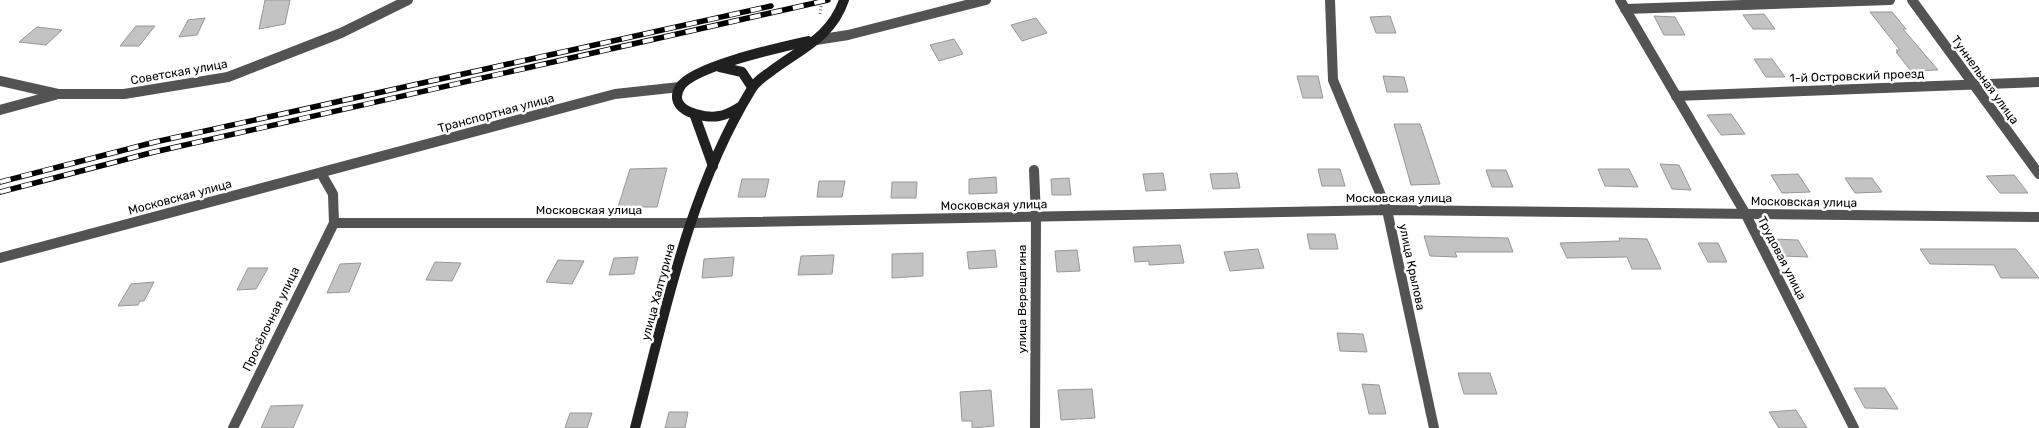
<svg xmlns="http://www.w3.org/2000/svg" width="2039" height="428" font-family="Rubik,sans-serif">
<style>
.building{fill:#c3c3c3;stroke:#979797}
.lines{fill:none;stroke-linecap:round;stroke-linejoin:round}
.path{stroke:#757575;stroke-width:3;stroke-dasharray:1 2.5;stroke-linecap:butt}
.street{stroke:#535353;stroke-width:10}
.secondary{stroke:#202020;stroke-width:10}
.rail-casing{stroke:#000;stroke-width:5.5}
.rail{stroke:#fff;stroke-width:4;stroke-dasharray:11;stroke-linecap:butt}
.labels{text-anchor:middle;stroke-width:5;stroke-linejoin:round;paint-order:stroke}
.street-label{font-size:12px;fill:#000;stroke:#fff}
</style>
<rect width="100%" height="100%" fill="#fff"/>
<g class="building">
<polygon points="265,0 290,0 285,24 259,29"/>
<polygon points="1870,12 1892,12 1906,29 1903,29 1938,70 1911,71 1896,52 1898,52 1896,50 1900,50"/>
<polygon points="1764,14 1775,29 1753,29 1743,15"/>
<polygon points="1390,16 1396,33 1376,33 1370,17"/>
<polygon points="1654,16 1675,17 1685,35 1664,35"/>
<polygon points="205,18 197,35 179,37 188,20"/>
<polygon points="1036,18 1047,33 1022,41 1011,25"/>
<polygon points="136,26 155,26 139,46 120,46"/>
<polygon points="37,27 62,30 46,45 19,42"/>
<polygon points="954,39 963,54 939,61 930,45"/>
<polygon points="1754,59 1772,59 1785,77 1766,77"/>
<polygon points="1297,76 1318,76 1323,98 1303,98"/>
<polygon points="1383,76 1404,77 1408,92 1387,92"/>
<polygon points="1731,114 1745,134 1721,135 1707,115"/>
<polygon points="1394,124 1420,124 1440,184 1411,185"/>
<polygon points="1660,164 1679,165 1691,190 1672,189"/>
<polygon points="667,168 657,207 618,207 630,169"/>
<polygon points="1318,169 1340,169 1345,186 1322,186"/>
<polygon points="1598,169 1629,169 1638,187 1605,186"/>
<polygon points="1486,170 1506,170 1513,187 1492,187"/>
<polygon points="1163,173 1166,190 1146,191 1143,174"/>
<polygon points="1237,173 1240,188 1213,189 1210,174"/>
<polygon points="1798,174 1810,192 1782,193 1771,175"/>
<polygon points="2014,175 2028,193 2000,193 1986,176"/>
<polygon points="996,177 997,193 969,194 969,179"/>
<polygon points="1069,178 1071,195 1052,195 1051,179"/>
<polygon points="1845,178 1872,178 1882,192 1855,193"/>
<polygon points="742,179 769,179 765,197 738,197"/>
<polygon points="819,181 845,181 842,197 817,197"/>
<polygon points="892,182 917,182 916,198 891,198"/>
<polygon points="1307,234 1335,234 1338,249 1310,249"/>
<polygon points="1424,236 1508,238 1513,252 1455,252 1457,257 1430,256"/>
<polygon points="1619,238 1647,239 1661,269 1632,269 1627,257 1567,258 1560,243 1620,241"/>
<polygon points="1773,239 1798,240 1808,257 1782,256"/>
<polygon points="1698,243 1718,243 1727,262 1708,262"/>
<polygon points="1180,245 1184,263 1149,265 1149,261 1135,262 1133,247"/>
<polygon points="1258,249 1264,268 1230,271 1224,252"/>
<polygon points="1920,249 2016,249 2039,278 2001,278 1994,265 1930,264"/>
<polygon points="995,250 997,267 969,269 967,252"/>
<polygon points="1077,250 1080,271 1057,272 1055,251"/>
<polygon points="923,253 923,276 892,278 892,254"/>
<polygon points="834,255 832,274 798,275 801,256"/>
<polygon points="638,257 634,274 609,275 614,258"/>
<polygon points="734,257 732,276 702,278 704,259"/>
<polygon points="558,260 584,261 572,284 546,282"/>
<polygon points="435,262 461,263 452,281 426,280"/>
<polygon points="361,263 349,292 327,293 340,264"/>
<polygon points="248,268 268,268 256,289 237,290"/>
<polygon points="154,282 144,301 140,301 138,305 118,306 131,284"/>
<polygon points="1337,333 1363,334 1367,352 1340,351"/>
<polygon points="1458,373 1490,373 1497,394 1464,394"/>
<polygon points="1362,384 1379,385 1386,414 1369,414"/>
<polygon points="1854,388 1885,388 1898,409 1865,408"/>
<polygon points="1092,389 1095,418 1061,420 1058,390"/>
<polygon points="991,390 994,426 972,428 972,421 962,421 960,392"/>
<polygon points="303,405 293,428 261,428 271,406"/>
<polygon points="1796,410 1807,428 1779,428 1769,412"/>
<polygon points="669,412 688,412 685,428 665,428"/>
<polygon points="570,413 592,413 587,428 565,428"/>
</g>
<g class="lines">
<polyline class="path" points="820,14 822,0"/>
<g class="street">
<polyline points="1330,0 1333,80 1387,210 1434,428"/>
<polyline points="1620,0 1745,213 1854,428"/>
<polyline points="1912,0 2039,174"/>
<polyline points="1625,9 1890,0"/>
<polyline points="816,40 848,35 986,0"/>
<polyline points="0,81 58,94 124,94 228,77 341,33 408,0"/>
<polyline points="1676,96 2039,82"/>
<polyline points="0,110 55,95"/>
<polyline points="1034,170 1036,216 1035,428"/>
<polyline points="321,173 333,194 334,223 691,223 1387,210 2039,217"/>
<polyline points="0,258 615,94 680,87"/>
<polyline points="233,428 334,223"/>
</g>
<g class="secondary">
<polyline points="720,67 742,72 752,87"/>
<path d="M740 107C733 111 727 115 719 116 704 119 666 111 680 87 693 66 782 47 808 41"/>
<polyline points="695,116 713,166"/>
<path d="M635 428C665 313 688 193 751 90 755 82 763 77 770 72 800 49 831 38 844 0"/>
</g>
<defs>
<g id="rail">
<polyline points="0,182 155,142 771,6"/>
<polyline points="0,192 154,152 828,0"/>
</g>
</defs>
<use href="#rail" class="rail-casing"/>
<use href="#rail" class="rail"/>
</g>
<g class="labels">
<g class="street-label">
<text transform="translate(179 72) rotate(-10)" y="4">Советская улица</text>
<text transform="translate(1857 76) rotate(-2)" y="4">1-й Островский проезд</text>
<text transform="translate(1985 80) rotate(54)" y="4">Туннельная улица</text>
<text transform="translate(496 113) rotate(-15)" y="4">Транспортная улица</text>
<text transform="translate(180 197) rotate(-15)" y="4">Московская улица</text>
<text x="1399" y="202">Московская улица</text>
<text transform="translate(1804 202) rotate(1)" y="4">Московская улица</text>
<text transform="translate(994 205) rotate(-1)" y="4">Московская улица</text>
<text x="589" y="214">Московская улица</text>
<text transform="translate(1782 258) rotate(63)" y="4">Трудовая улица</text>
<text transform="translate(1412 267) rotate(78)" y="4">улица Крылова</text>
<text transform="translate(658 292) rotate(-75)" y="4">улица Халтурина</text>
<text transform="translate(1022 299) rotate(-90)" y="4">улица Верещагина</text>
<text transform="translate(271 319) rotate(-64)" y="4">Просёлочная улица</text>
</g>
</g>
</svg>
